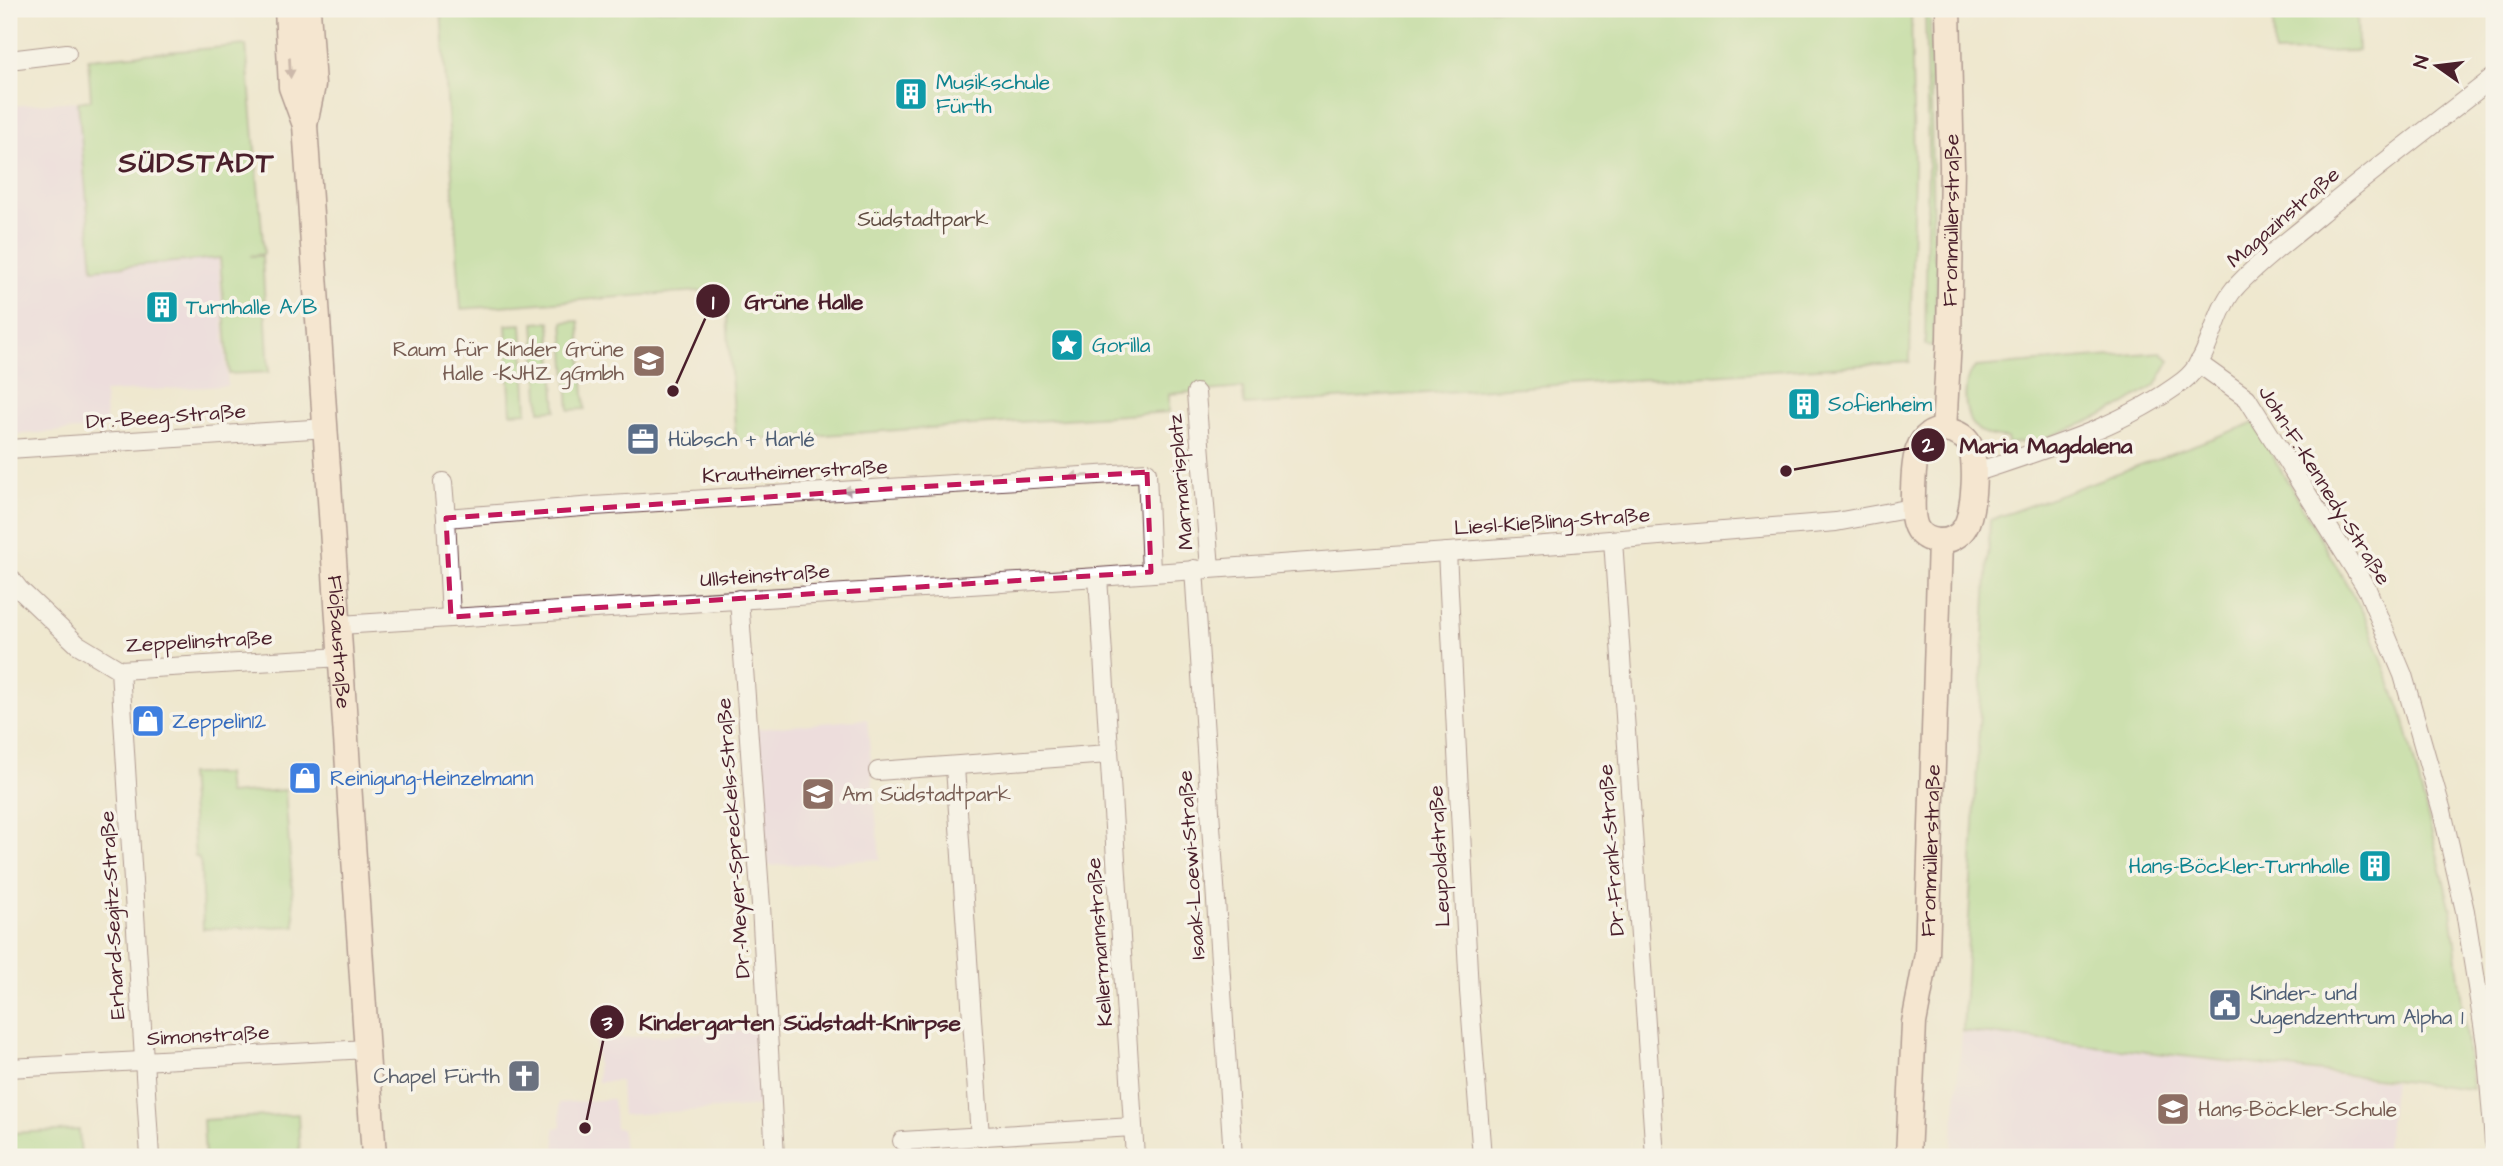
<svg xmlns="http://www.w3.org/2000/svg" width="2503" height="1166" font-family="'Architects Daughter',sans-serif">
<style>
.built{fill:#ead1ec}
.green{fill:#a4d888;stroke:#777c5a;stroke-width:2}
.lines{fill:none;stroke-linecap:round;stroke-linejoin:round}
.street-casing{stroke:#633d44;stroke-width:20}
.secondary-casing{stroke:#633d44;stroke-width:27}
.street{stroke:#fff;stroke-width:18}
.secondary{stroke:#fce5d0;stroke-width:24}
.oneway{fill:#a3827e}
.oneway2{fill:#ae9aa0}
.marked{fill:none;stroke:#c2185b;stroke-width:5;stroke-dasharray:14 9;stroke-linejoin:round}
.labels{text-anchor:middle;stroke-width:7;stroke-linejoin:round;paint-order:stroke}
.culture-label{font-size:21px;fill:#0d838f;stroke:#f7f3e8;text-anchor:start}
.street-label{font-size:21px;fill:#4a1f2b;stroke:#f7f3e8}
.park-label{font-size:21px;fill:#604d42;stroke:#f7f3e8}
.education-label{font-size:21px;fill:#785e54;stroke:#f7f3e8;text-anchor:start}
.service-label{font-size:21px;fill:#4e5e75;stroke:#f7f3e8;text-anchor:start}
.shop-label{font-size:21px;fill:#366cbe;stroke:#f7f3e8;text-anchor:start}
.worship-label{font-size:21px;fill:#5b616d;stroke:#f7f3e8;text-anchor:end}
.district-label{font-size:28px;font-weight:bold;letter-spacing:2px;fill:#4a1f2b;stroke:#f7f3e8}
.leader{fill:none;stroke:#4a1f2b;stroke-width:2.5}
.callout-dot{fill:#4a1f2b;stroke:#f7f3e8;stroke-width:2.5}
.mark-label{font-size:21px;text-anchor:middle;font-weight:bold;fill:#fff}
.callout-label{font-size:23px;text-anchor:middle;font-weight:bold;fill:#4a1f2b;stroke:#f7f3e8;stroke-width:7;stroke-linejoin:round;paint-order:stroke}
</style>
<rect width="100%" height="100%" fill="#f7f3e8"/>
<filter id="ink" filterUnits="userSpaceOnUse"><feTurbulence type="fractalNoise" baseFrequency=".0143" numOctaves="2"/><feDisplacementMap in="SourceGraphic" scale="14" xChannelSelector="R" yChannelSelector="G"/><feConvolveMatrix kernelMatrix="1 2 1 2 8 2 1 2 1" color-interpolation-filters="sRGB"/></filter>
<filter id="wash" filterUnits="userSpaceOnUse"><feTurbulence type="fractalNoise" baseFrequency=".00686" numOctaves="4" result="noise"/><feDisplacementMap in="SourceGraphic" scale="28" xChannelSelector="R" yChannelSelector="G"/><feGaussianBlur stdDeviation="1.57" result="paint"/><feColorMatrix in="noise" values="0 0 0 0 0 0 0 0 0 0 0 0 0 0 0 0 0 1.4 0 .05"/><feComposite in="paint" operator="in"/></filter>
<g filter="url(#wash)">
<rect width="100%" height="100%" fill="#efe8cf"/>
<g class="built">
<polygon points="246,45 264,254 218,259 228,386 104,392 107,428 9,435 9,106 91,100 88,59"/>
<polygon points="867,719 880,859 768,866 757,729"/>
<polygon points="760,1030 764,1106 622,1115 620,1081 598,1082 596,1039"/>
<polygon points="1962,1032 2394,1082 2386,1150 2466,1157 1951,1157"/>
<polygon points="613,1099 615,1128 622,1128 624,1157 556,1157 554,1128 561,1127 559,1103"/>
</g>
<g class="green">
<polygon points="441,9 1911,9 1914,165 1910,362 1244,405 1243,388 1169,394 1169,412 736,441 725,289 461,309"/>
<polygon points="1925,9 1930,9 1933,257 1938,261 1933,346 1925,345 1928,155"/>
<polygon points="2273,9 2357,9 2358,51 2274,53"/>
<polygon points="246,45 264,254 250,256 262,256 269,372 229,374 220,258 93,269 78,102 91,100 88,59"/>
<polygon points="579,321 585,409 569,410 563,322"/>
<polygon points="550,322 556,410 540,411 534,323"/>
<polygon points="522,324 527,412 511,413 506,325"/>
<path d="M2161 352 2170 360 2156 385 2122 406 2085 423 2040 440 2008 444 2007 438C1995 437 1979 435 1972 423 1963 410 1962 377 1976 367Z"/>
<polygon points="2254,423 2365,616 2402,713 2451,910 2472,1089 1963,1031 1990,520"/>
<polygon points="189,774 226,774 228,794 285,790 295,926 203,929 201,865 198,857 195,857"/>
<polygon points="298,1114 300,1157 205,1157 203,1120"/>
<polygon points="79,1130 81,1157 9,1157 9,1133"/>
</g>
</g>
<g filter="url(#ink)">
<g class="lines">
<defs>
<g id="street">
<polyline points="9,60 67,53"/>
<polyline points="2198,363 2247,398 2367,589 2403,675 2442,811 2465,911 2486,1044 2494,1142"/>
<polyline points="1196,393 1210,568"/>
<polyline points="9,449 327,428"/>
<path d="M1974 473C2045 449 2122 427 2183 381 2211 360 2212 316 2234 289 2257 263 2288 241 2314 219 2373 170 2434 124 2494 77"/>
<polyline points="443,482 446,518"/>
<polyline points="1613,540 1655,1157"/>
<polyline points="1447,552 1469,991 1482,1157"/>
<polyline points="1194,569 1233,1157"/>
<polyline points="9,576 19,589 77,644 120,670 342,657"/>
<polyline points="1098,577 1135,1157"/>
<polyline points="739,599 761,906 775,1157"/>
<polyline points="451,617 446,518 594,506 1147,472 1151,572"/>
<polyline points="340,625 1098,577 1559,544 1836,522 1912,508"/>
<polyline points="120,670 150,1157"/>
<polyline points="955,767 980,1137"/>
<polyline points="878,771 1108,754"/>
<polyline points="9,1068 368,1049"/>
<polyline points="902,1141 1133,1127"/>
</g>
<g id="secondary">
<polyline points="287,9 291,87 305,125"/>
<path id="s1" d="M308 9 313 85 305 125 374 1157"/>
<path id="s2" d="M1944 430 1949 340 1952 167 1948 9"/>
<path d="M1944 430C1953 431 1962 434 1968 442 1978 455 1974 513 1965 527 1960 536 1949 542 1938 541 1929 540 1920 536 1916 527 1911 516 1913 502 1913 490 1914 466 1913 432 1944 430Z"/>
<path id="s3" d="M1908 1157 1914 1023 1927 954 1940 541"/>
</g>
</defs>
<use href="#street" class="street-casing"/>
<use href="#secondary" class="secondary-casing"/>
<use href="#street" class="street"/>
<use href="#secondary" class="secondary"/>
</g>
<defs><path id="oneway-solid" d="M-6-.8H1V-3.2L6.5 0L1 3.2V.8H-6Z" transform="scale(1.75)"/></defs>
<use class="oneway" href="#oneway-solid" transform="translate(290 68) rotate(87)"/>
<g class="oneway2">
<use href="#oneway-solid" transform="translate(1079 476) rotate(177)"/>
<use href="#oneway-solid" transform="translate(852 490) rotate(177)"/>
</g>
</g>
<path d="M0 0H2503V1166H0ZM1147 472 1151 572 451 617 446 518Z" fill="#efe8cf" fill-opacity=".55" fill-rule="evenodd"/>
<path class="marked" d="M1147 472 1151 572 451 617 446 518Z"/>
<defs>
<symbol id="building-square" viewBox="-11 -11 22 22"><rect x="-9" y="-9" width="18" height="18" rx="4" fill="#0f9aa8" stroke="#f7f3e8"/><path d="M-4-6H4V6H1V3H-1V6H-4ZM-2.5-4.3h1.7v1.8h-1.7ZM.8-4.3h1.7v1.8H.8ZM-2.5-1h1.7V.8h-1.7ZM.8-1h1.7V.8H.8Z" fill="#fff"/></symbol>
<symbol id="sight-square" viewBox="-11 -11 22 22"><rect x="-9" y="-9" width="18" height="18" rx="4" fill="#0f9aa8" stroke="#f7f3e8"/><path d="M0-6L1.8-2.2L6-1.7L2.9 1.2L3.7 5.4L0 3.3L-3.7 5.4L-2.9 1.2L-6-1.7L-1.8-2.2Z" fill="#fff"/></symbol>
<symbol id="school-square" viewBox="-11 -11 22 22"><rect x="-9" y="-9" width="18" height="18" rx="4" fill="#8d6e63" stroke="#f7f3e8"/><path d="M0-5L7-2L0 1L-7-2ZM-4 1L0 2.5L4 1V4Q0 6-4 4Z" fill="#fff"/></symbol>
<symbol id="office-square" viewBox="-11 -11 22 22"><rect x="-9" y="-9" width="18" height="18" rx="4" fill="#5c6f8a" stroke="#f7f3e8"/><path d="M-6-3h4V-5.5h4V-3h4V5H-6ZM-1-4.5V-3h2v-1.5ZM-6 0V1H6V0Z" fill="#fff"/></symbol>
<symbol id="shop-square" viewBox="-11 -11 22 22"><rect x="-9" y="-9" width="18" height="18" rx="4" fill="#3f7fe0" stroke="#f7f3e8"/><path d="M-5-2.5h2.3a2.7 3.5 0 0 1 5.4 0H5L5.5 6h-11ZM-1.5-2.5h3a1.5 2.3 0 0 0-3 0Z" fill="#fff"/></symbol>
<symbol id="civic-square" viewBox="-11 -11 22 22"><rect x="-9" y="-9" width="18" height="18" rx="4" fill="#5c6f8a" stroke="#f7f3e8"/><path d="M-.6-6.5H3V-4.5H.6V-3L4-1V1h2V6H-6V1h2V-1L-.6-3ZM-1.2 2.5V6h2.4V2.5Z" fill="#fff"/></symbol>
<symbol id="church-square" viewBox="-11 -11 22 22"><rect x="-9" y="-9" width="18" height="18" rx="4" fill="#6b7280" stroke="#f7f3e8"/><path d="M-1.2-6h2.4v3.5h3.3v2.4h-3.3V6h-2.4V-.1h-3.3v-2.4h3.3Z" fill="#fff"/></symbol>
</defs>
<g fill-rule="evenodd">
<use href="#building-square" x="892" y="75" width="38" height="38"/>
<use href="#building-square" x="143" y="288" width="38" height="38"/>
<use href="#sight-square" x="1048" y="326" width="38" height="38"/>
<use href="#school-square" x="630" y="342" width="38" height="38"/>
<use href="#building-square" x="1785" y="385" width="38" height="38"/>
<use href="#office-square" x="624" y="420" width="38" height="38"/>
<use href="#shop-square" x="129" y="702" width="38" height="38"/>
<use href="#shop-square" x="286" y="759" width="38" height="38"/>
<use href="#school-square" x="799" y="775" width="38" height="38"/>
<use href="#building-square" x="2356" y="847" width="38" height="38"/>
<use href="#civic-square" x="2206" y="986" width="38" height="38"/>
<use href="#church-square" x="505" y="1057" width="38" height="38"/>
<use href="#school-square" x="2154" y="1090" width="38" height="38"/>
</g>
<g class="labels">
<g class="culture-label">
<text x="936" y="89">Musikschule<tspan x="936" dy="24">Fürth</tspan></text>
<text x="186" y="314">Turnhalle A/B</text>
<text x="1092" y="352">Gorilla</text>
<text x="1828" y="411">Sofienheim</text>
<text x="2350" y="873" text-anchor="end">Hans-Böckler-Turnhalle</text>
</g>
<g class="street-label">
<text transform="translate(2283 217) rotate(-41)" y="7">Magazinstraße</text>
<text dy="7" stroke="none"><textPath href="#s2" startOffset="210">Fronmüllerstraße</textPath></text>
<text transform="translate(166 416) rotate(-4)" y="7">Dr.-Beeg-Straße</text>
<text transform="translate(795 471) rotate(-3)" y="7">Krautheimerstraße</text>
<text transform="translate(1180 482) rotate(-95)" y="7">Marmarisplatz</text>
<text transform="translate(2325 485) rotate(58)" y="7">John-F.-Kennedy-Straße</text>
<text transform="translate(1552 521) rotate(-4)" y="7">Liesl-Kießling-Straße</text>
<text transform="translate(765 575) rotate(-4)" y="7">Ullsteinstraße</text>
<text transform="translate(199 641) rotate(-3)" y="7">Zeppelinstraße</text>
<text dy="7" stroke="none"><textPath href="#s1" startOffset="635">Flößaustraße</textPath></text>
<text transform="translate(733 838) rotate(-94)" y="7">Dr.-Meyer-Spreckels-Straße</text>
<text transform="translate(1611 850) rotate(-94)" y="7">Dr.-Frank-Straße</text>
<text dy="7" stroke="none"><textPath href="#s3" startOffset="308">Fronmüllerstraße</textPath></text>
<text transform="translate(1439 856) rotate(-93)" y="7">Leupoldstraße</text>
<text transform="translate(1191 865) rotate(-94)" y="7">Isaak-Loewi-Straße</text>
<text transform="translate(112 915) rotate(-93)" y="7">Erhard-Segitz-Straße</text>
<text transform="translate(1099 942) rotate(-94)" y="7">Kellermannstraße</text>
<text transform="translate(208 1035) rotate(-3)" y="7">Simonstraße</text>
</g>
<g class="park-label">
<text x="923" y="226">Südstadtpark</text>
</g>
<g class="education-label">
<text x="624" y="356" text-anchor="end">Raum für Kinder Grüne<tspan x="624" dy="24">Halle -KJHZ gGmbh</tspan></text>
<text x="842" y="801">Am Südstadtpark</text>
<text x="2198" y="1116">Hans-Böckler-Schule</text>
</g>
<g class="service-label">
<text x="668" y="446">Hübsch + Harlé</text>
<text x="2250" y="1000">Kinder- und<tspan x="2250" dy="24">Jugendzentrum Alpha 1</tspan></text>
</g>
<g class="shop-label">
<text x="172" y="728">Zeppelin12</text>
<text x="330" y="785">Reinigung-Heinzelmann</text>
</g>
<g class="worship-label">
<text x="500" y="1083">Chapel Fürth</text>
</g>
<g class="district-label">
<text x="197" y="172">SÜDSTADT</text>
</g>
</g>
<path class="leader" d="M673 391L713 301M1786 471L1928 445M585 1128L607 1022"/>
<g class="callout-dot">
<circle cx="673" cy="391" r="7"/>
<circle cx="1786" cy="471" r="7"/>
<circle cx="585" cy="1128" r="7"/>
<circle cx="713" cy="301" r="18"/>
<circle cx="1928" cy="445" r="18"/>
<circle cx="607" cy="1022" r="18"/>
</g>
<g class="mark-label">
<text x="713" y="309">1</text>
<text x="1928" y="452">2</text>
<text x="607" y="1030">3</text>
</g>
<g class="callout-label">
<text x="804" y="309">Grüne Halle</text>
<text x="2046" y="453">Maria Magdalena</text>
<text x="800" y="1030">Kindergarten Südstadt-Knirpse</text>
</g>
<rect width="2503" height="1166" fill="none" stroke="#f7f3e8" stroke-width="35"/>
<g transform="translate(2437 66) rotate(284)" stroke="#f7f3e8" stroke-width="5" paint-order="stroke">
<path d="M0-5L12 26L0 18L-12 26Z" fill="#4a1f2b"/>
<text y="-10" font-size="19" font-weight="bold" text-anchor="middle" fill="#4a1f2b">N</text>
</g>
</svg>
